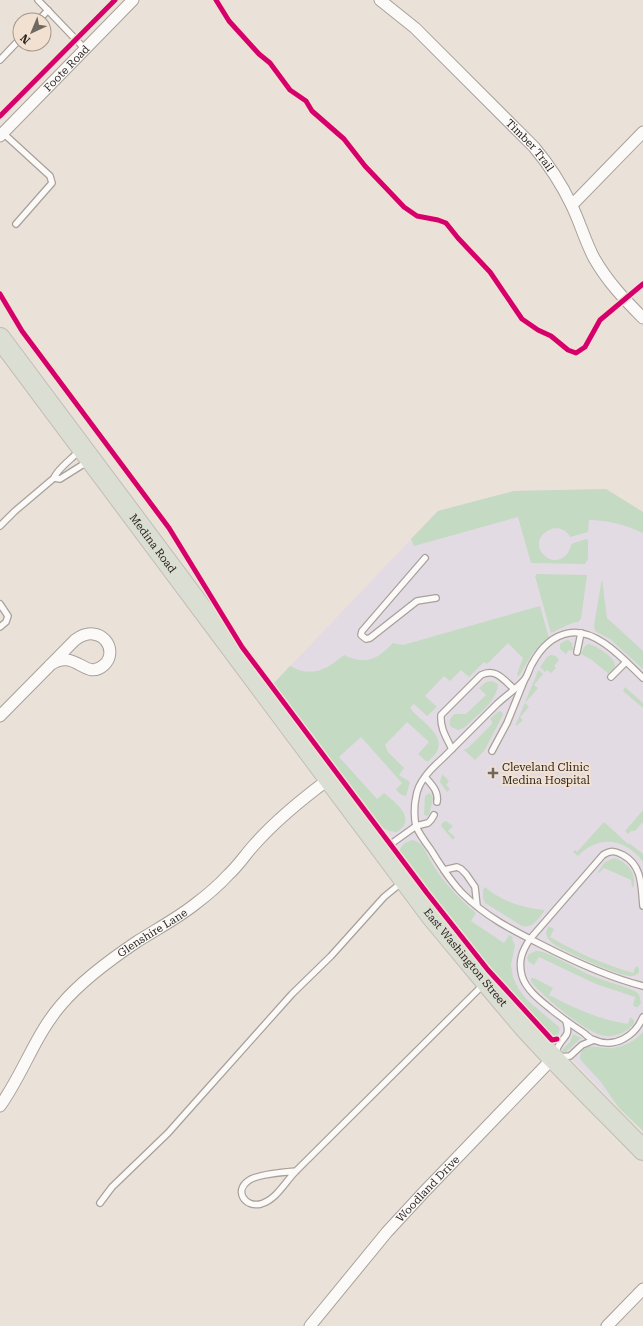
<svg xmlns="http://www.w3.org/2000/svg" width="643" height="1326" font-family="'Roboto Serif',serif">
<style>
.medical{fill:#e3dbe3}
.green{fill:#c4dac3}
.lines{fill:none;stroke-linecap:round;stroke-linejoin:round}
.lane-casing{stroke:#a8a19a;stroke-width:8}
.street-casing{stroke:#a8a19a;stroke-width:13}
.highway-casing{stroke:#c2bdb9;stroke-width:22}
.lane{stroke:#fcfaf9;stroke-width:5.5}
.street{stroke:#fcfaf9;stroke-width:11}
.highway{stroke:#dbded2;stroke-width:20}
.cycleway-casing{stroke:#f2e1d1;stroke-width:8}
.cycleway{stroke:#d6006c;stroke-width:5}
.poi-dot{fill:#6f6861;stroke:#f2e1d1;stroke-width:1.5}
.labels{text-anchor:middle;stroke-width:4;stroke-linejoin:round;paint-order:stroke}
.street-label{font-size:11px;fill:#2d2721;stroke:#f2e1d1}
.poi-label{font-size:11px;fill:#2d2721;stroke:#f2e1d1;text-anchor:start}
</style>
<rect width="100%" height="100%" fill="#eae1d9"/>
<polygon class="medical" points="606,489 643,512 643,1129 615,1104 526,1011 412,866 276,681 438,511 514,491"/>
<g class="green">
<path d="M606 489 643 512V533C626 525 607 520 589 520L588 532 570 537C560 517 529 535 542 553 545 556 548 559 553 560 563 561 570 553 571 544L586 539 588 540V559L585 564 531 563 518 517 414 546 411 539 438 511 514 491Z"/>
<polygon points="537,574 587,575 581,619 578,622 572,623 551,633 535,576"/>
<polygon points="602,579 607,618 643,651 643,669 610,639 595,631 594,625"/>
<path d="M540 606 549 638 543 642 532 654 519 676H518L517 674 523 658 508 643 487 664 484 662 469 677 461 670 450 681 444 676 425 696 437 707 427 716 414 704 410 708C424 725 456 740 427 762L418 754 429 742 407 722 385 745 388 752 404 768 399 775 410 782 406 796C402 796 397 792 396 789L402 783 361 737 339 757 377 799 384 793C392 800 411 813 404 825 403 828 399 830 397 832L390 831 374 825 289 710 272 685 290 666C312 678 326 670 344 655 367 666 377 659 393 643L403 645Z"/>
<polygon points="568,640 572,643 573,649 572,651 569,650 566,654 560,649 560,644 564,641"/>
<path d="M588 644C596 645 616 658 615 666 614 669 611 672 609 674L592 660 581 654 584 647Z"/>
<polygon points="551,655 556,656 559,660 554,666 556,668 551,673 547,670 545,672 540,667 547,657"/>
<polygon points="539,670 543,674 534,685 538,688 525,703 529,707 520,717 523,720 516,726 516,724 538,671"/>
<path d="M492 681 498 684C497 702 476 716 464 728L458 730 451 727C448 721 450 718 455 714H466L486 695 479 688 486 682Z"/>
<polygon points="625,687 643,703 643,708 623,691"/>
<polygon points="499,711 502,712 503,715 484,751 475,760 464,750 469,747 492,724 492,721 490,719"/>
<polygon points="442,774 449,781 446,785 450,789 447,792 440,782"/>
<polygon points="429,793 432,795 433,799 429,815 426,816 424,814 425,796"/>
<polygon points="643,810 643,823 642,823 635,831 631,831 628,834 625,831"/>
<polygon points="446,821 453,826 448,831 455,837 453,840 441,826 442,823"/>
<path d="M604 822 628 844 629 843 643 854V862C626 839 599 834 578 856L573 852 575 850 577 852Z"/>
<path d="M412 840C422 842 425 850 429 858 441 880 457 897 476 913L471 921 504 943 509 935 513 937 512 939 515 945 511 965 513 977 518 988 527 1000 559 1027C561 1032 558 1035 554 1039H552L551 1042 487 974 399 859C398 849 402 843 412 840Z"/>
<path d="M614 858C627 862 636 872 634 886L632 887 631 880 604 868 599 873 598 872 605 862Z"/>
<path d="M485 887C503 902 522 908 545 910 539 918 533 929 522 926L485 903 483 898V890Z"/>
<path d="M548 927H550L554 929 550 937C577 953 603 964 633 973L636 966 639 968V972C637 975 634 976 631 976 621 977 557 949 550 941 548 939 547 936 546 933Z"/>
<path d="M536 951C546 950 578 970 590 975 605 981 620 985 635 991L639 994 641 1003 638 1007H635L633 1005 635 997 596 984 539 957 534 965 528 961 527 958 529 954Z"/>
<path d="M531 978H534L553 988 549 995C574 1008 600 1020 628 1024L630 1017 634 1020V1023C628 1032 616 1037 605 1036 587 1034 543 996 531 982Z"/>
<path d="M643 1032V1131L619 1108 601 1082 580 1059C580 1039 602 1050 613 1048 625 1046 635 1041 643 1032Z"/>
<polygon points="573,1034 581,1038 565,1053 562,1053 562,1050 570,1042"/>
</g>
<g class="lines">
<defs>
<g id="lane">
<polyline points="38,0 85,49"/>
<polyline points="39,20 48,10"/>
<polyline points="0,60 20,39"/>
<polyline points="3,133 50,176 52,183 16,224"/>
<path d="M80 450C73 458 57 469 54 478L60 479 87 462"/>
<polyline points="0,526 15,511 54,478"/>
<polyline points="425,558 362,631 361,635 366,639 370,638 417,601 436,598"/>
<polyline points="0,604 8,616 6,622 0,627"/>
<polyline points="577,652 581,633"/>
<polyline points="611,677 626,662"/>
<path d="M643 678C625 661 597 628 569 633 552 636 540 649 532 664 529 669 528 675 525 679 519 687 504 697 497 704 479 722 462 739 445 756 438 763 430 769 425 777 421 782 417 790 416 797 414 805 414 818 416 826 419 834 426 843 431 850 441 866 450 881 463 894 485 916 512 930 540 944 573 961 607 977 643 986"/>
<path d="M452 749C446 737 440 728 441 715L481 675C496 668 503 679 514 689"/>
<polyline points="492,751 507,723 524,681"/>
<path d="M425 777C431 784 439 791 437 802"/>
<polyline points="384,849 416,826 428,823 431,820 434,815"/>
<polyline points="444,870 457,867 461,869 466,874 475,887 477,906"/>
<path d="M643 906C641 887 643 866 623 855 615 851 611 850 603 855L530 939C522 951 518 961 522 976 526 990 541 1001 552 1010 562 1018 573 1026 584 1033 587 1036 591 1039 594 1040 615 1049 635 1036 643 1017"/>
<path d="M555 1054C556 1051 557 1048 559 1045 566 1034 570 1036 566 1021"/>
<polyline points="560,1057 570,1056 582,1045 594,1040"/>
<path d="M296 1171C284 1172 256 1174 248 1181 234 1191 245 1208 261 1204 277 1199 285 1182 296 1171L484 984"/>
<polyline points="100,1203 112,1187 168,1133 192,1106 292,994 331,956 384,897 401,883"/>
</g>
<g id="street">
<path id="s1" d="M380 0 415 28 534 147C549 165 561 183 571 204 580 222 585 241 594 258 607 281 624 299 643 318"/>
<path id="s2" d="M0 136 133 0"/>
<polyline points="572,205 643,132"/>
<path d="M0 716 75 640C101 621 120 651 104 665 85 682 76 647 50 665"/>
<path id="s3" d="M0 1106C23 1074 35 1035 61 1005 82 980 111 959 138 941 157 929 176 919 194 905 206 896 218 886 228 875 238 866 245 855 254 845 276 820 302 799 329 779"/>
<path id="s4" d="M310 1326 387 1232 424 1192 553 1058"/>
<polyline points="607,1326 643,1289"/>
</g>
<g id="highway">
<path id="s5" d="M0 338 432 917C463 954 493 991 524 1027 562 1069 603 1109 643 1150"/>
</g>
</defs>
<use href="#lane" class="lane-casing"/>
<use href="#street" class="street-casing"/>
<use href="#highway" class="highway-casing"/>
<use href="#lane" class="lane"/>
<use href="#street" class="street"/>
<use href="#highway" class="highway"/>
<defs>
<g id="cycleway">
<polyline points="216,0 229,21 259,54 270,63 290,90 306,101 312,111 344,139 365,166 404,207 417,216 438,220 446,223 458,238 490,272 522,319 538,330 551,336 568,350 576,353 585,347 600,320 643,284"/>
<polyline points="0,116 115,0"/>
<polyline points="0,294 22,331 169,528 242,647 427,893 488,970 552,1040 557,1039"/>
</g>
</defs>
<use href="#cycleway" class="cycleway-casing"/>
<use href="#cycleway" class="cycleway"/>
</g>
<path class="poi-dot" d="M491 767h4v4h4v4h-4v4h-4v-4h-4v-4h4z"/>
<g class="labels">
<g class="street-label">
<text dy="4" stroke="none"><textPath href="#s2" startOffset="95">Foote Road</textPath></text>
<text dy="4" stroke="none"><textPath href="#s1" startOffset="209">Timber Trail</textPath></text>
<text dy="4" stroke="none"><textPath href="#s5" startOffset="256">Medina Road</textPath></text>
<text dy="4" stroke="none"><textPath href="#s3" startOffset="235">Glenshire Lane</textPath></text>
<text dy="4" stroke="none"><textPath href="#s5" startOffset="775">East Washington Street</textPath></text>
<text dy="4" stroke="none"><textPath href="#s4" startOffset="181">Woodland Drive</textPath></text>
</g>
<g class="poi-label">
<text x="502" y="771">Cleveland Clinic<tspan x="502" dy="13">Medina Hospital</tspan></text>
</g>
</g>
<g transform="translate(32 32) rotate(224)"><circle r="19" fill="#f2e1d1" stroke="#a3978b"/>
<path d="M0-3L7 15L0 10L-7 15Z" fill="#6f6861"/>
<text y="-6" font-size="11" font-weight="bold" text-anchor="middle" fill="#2d2721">N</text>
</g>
</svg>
